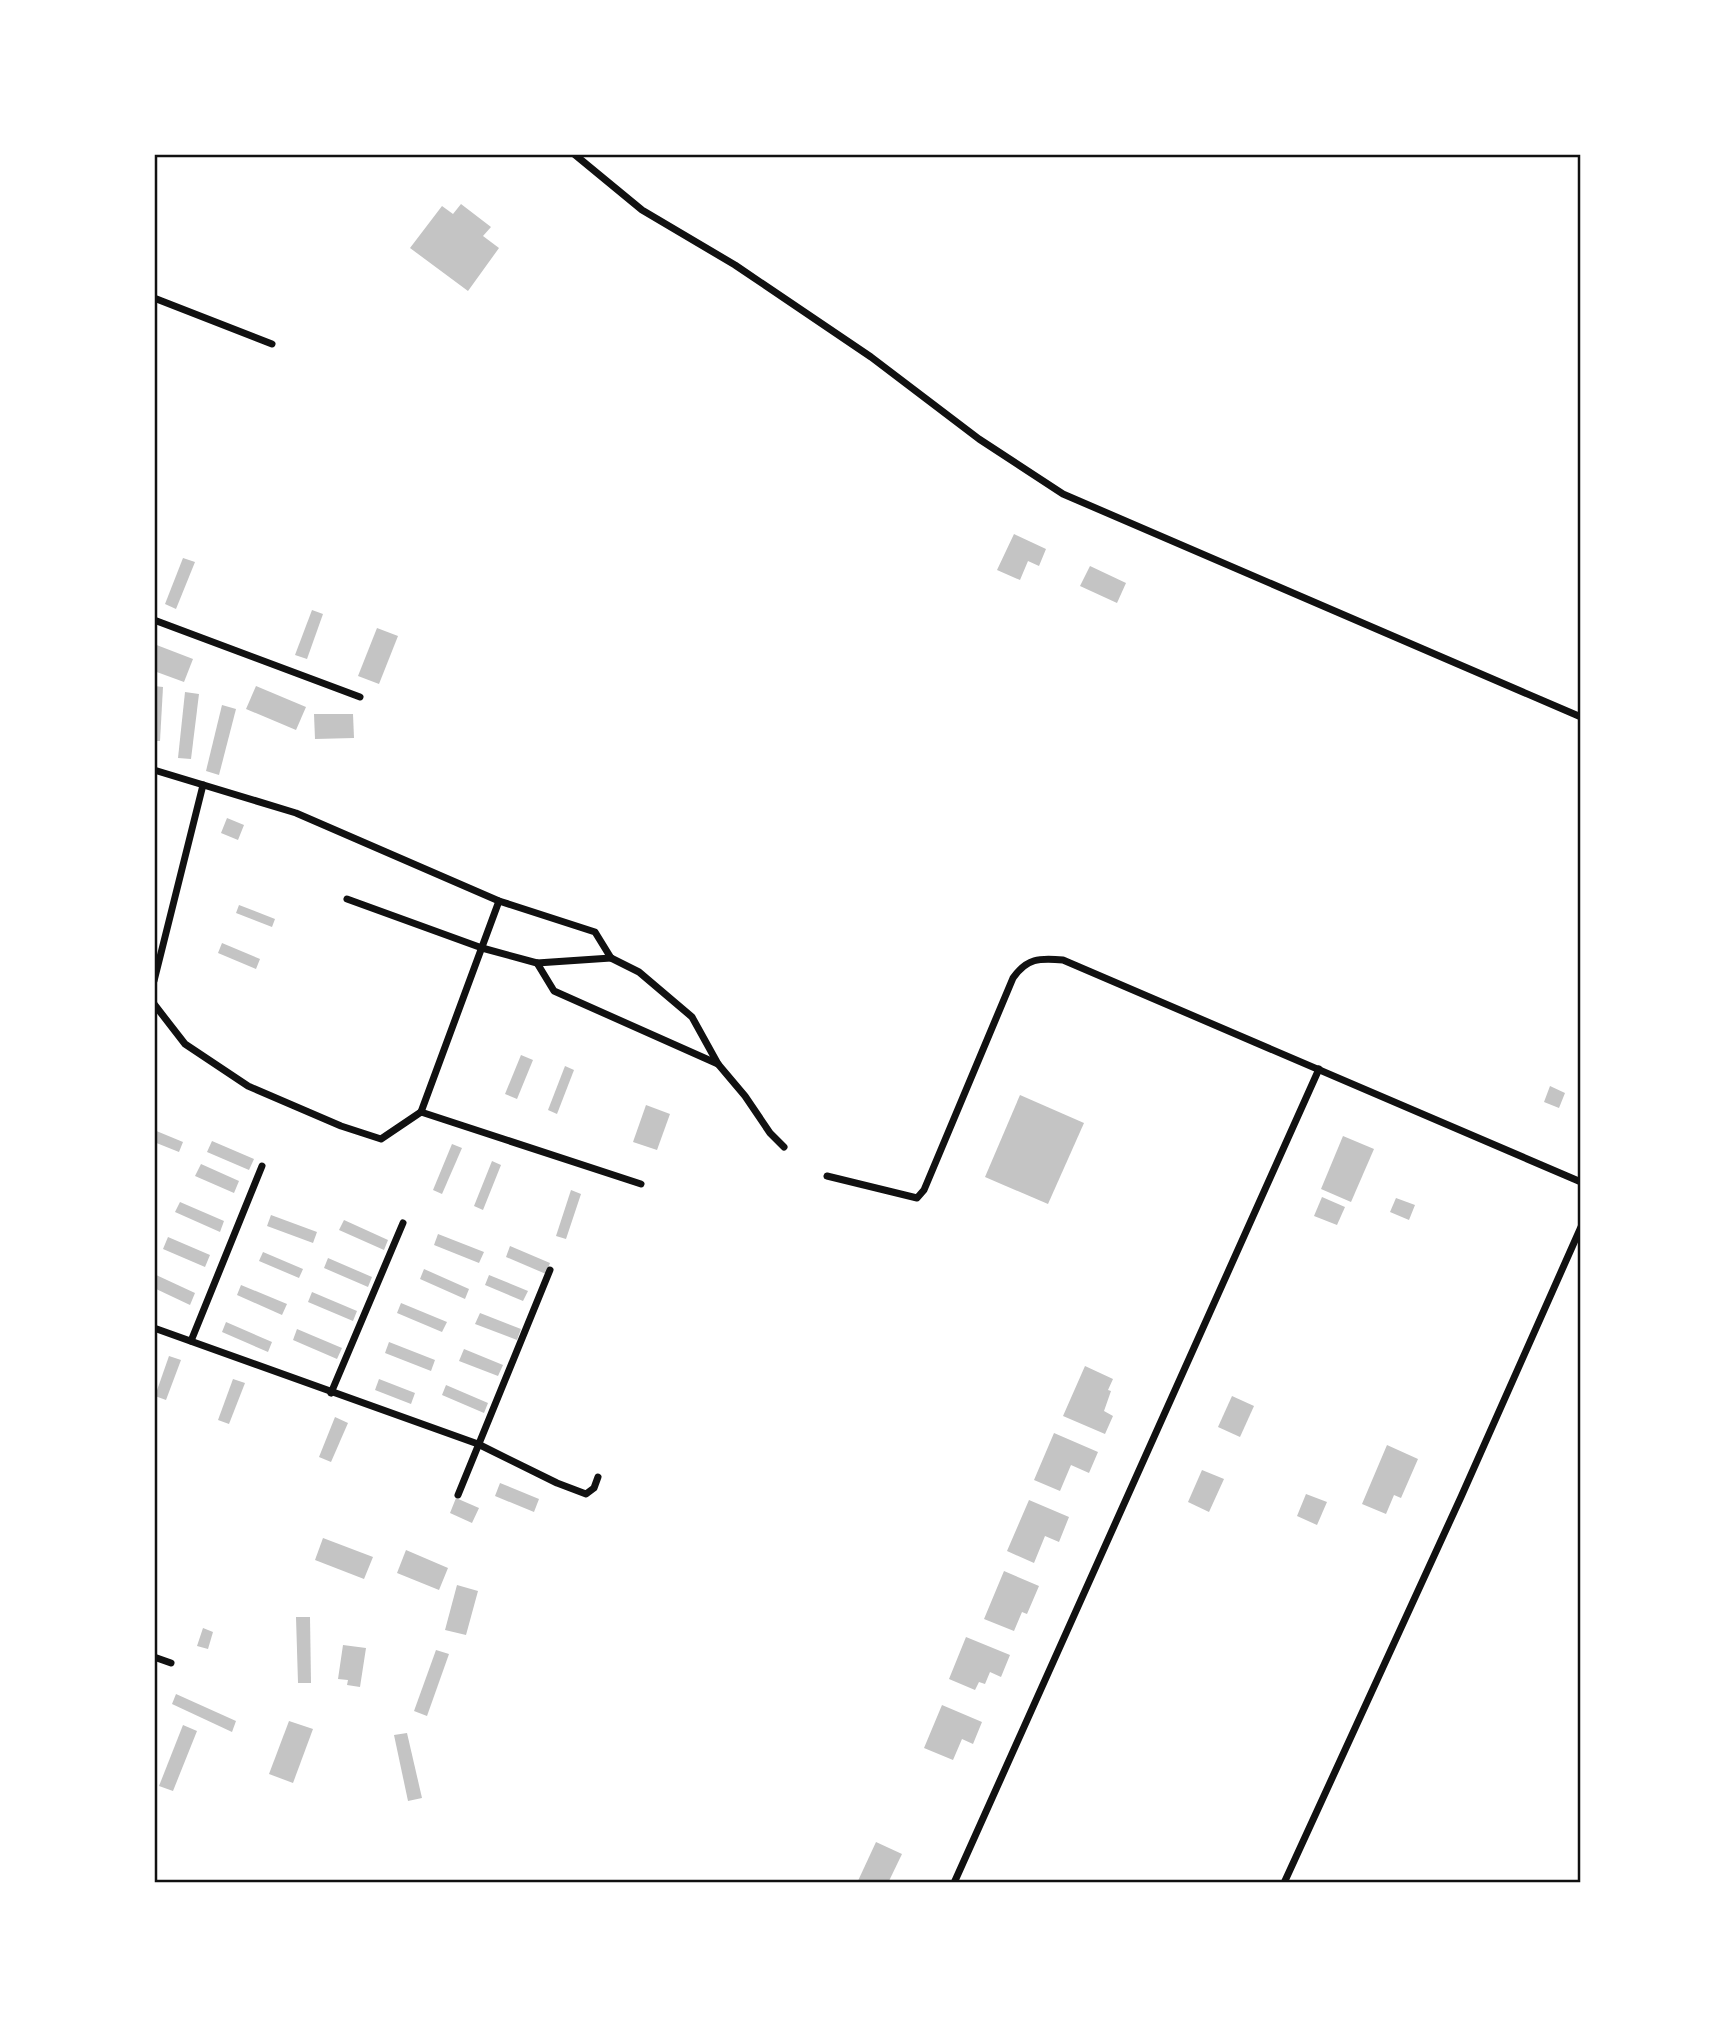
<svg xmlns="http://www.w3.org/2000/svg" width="1735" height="2037" font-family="'Source Sans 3',sans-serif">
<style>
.building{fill:#c4c4c4}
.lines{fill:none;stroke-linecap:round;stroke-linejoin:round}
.minor{stroke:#111;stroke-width:7}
.neatline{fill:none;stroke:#111;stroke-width:2.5}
</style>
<rect width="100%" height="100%" fill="#fff"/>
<g class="building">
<polygon points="461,204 491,227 483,236 499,248 468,291 410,248 442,206 453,214"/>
<polygon points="1014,534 1046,549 1039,566 1028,561 1020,580 997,570"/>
<polygon points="183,558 195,562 176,609 165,604"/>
<polygon points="1090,566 1126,583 1117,603 1080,586"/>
<polygon points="312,610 323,614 307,659 295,655"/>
<polygon points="377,628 398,636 379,684 358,676"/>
<polygon points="154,644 193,659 184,682 154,671"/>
<polygon points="154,686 163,687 160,741 154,741"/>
<polygon points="256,686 306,707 296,730 246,709"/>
<polygon points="185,692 199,694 191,759 178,758"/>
<polygon points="222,705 236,709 219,775 206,771"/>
<polygon points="314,714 353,714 354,738 315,739"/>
<polygon points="227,818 244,825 238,840 221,833"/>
<polygon points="239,905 275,919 272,927 236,913"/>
<polygon points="222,943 260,959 256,969 218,953"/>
<polygon points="521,1055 533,1060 517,1099 505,1094"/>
<polygon points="565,1066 574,1070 557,1114 548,1110"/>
<polygon points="1550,1086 1565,1093 1559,1108 1544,1102"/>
<polygon points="1020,1095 1084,1123 1048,1204 985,1177"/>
<polygon points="646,1105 670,1114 657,1150 633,1142"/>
<polygon points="154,1130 183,1142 179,1152 154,1142"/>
<polygon points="1343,1136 1374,1149 1351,1202 1321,1189"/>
<polygon points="212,1141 254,1159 249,1170 207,1152"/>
<polygon points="452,1144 462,1148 442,1194 433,1190"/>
<polygon points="492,1161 501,1165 483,1210 474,1206"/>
<polygon points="201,1164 239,1181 234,1193 195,1176"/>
<polygon points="571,1190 581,1194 566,1239 556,1236"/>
<polygon points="1322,1197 1345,1207 1337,1225 1314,1216"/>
<polygon points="1396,1198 1415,1205 1409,1220 1390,1212"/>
<polygon points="180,1202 224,1221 220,1232 175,1212"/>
<polygon points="271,1215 317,1232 313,1243 267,1226"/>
<polygon points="344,1220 388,1240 384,1250 339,1230"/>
<polygon points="438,1234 484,1252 479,1263 434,1245"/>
<polygon points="168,1237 210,1255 205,1267 163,1249"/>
<polygon points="510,1246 550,1263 546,1274 506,1257"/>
<polygon points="263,1252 303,1269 299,1278 259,1261"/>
<polygon points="328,1258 372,1277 368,1287 324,1268"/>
<polygon points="424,1269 469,1289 465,1299 420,1279"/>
<polygon points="154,1274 195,1293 190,1305 154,1288"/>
<polygon points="489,1275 528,1291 523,1301 485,1285"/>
<polygon points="241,1285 287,1304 282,1315 237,1295"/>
<polygon points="312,1292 357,1311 353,1321 308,1302"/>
<polygon points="401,1303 447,1322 442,1332 397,1313"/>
<polygon points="480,1313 521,1329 517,1340 475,1324"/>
<polygon points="226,1322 272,1342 268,1352 222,1332"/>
<polygon points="297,1329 342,1348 337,1359 293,1340"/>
<polygon points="389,1342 435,1360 431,1371 385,1353"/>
<polygon points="464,1349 503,1365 498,1376 459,1361"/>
<polygon points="169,1356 181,1360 166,1400 155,1396"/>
<polygon points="1085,1366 1113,1379 1108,1390 1111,1391 1104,1411 1113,1416 1105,1434 1063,1416"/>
<polygon points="233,1379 245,1383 229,1424 218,1420"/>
<polygon points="379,1379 415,1393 411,1404 375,1390"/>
<polygon points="446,1385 488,1403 484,1413 442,1395"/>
<polygon points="1232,1396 1254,1406 1240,1437 1218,1427"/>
<polygon points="335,1417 348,1423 331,1462 319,1457"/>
<polygon points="1054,1433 1098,1452 1089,1473 1071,1465 1060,1491 1034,1480"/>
<polygon points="1387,1445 1418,1459 1401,1498 1394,1495 1386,1514 1362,1504"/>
<polygon points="1202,1470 1224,1479 1209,1512 1188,1502"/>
<polygon points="500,1483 539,1499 534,1512 495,1496"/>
<polygon points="1306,1494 1327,1502 1317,1525 1297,1516"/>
<polygon points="456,1498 479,1508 472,1523 450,1513"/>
<polygon points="1029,1500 1069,1517 1059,1542 1045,1536 1034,1563 1007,1551"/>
<polygon points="323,1538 373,1557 364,1579 315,1560"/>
<polygon points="406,1550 448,1568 439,1590 397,1573"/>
<polygon points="1004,1571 1039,1586 1027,1614 1022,1612 1014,1631 984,1619"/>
<polygon points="457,1585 478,1591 466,1635 445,1630"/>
<polygon points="296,1617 310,1617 311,1683 298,1683"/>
<polygon points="203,1628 213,1632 208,1649 197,1646"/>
<polygon points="966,1637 1010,1655 1001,1677 990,1672 985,1684 979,1682 975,1690 949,1679"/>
<polygon points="343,1645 366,1648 360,1687 347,1685 348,1680 338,1679"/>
<polygon points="436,1650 449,1654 427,1716 414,1711"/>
<polygon points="176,1694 236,1721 232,1732 172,1704"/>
<polygon points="942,1705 982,1722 973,1744 962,1739 953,1760 924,1748"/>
<polygon points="289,1721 313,1729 293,1783 269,1774"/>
<polygon points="183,1725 197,1731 173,1791 159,1786"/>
<polygon points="407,1733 422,1798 408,1801 394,1735"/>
<polygon points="876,1842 902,1854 888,1883 857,1883"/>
</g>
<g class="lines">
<g class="minor">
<polyline points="574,154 642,210 735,265 871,357 979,439 1063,494 1581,717"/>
<polyline points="154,298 272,344"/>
<polyline points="154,620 360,697"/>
<polyline points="154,770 296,813 499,901 595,932 611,958 639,972 692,1017 718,1064 745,1096 770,1133 784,1147"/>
<polyline points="347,899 482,948 537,963 611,958"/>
<polyline points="537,963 554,991 718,1064"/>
<polyline points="154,981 203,785"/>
<polyline points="154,1004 185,1044 248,1086 341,1126 381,1139 421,1112 641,1184"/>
<polyline points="421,1112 499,901"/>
<path d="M827 1176 917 1198 924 1190 1013 978C1027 958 1039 958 1063 960L1581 1182"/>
<polyline points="154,1328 478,1444 557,1483 586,1494 594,1488 598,1477"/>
<polyline points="191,1341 262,1166"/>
<polyline points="331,1393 403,1223"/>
<polyline points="458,1495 550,1270"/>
<polyline points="154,1657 171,1663"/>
<polyline points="954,1883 1319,1069"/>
<polyline points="1284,1883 1461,1497 1581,1227"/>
</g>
</g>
<rect width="1735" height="2037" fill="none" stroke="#ffffff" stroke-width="312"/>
<rect x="156" y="156" width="1423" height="1725" class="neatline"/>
</svg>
